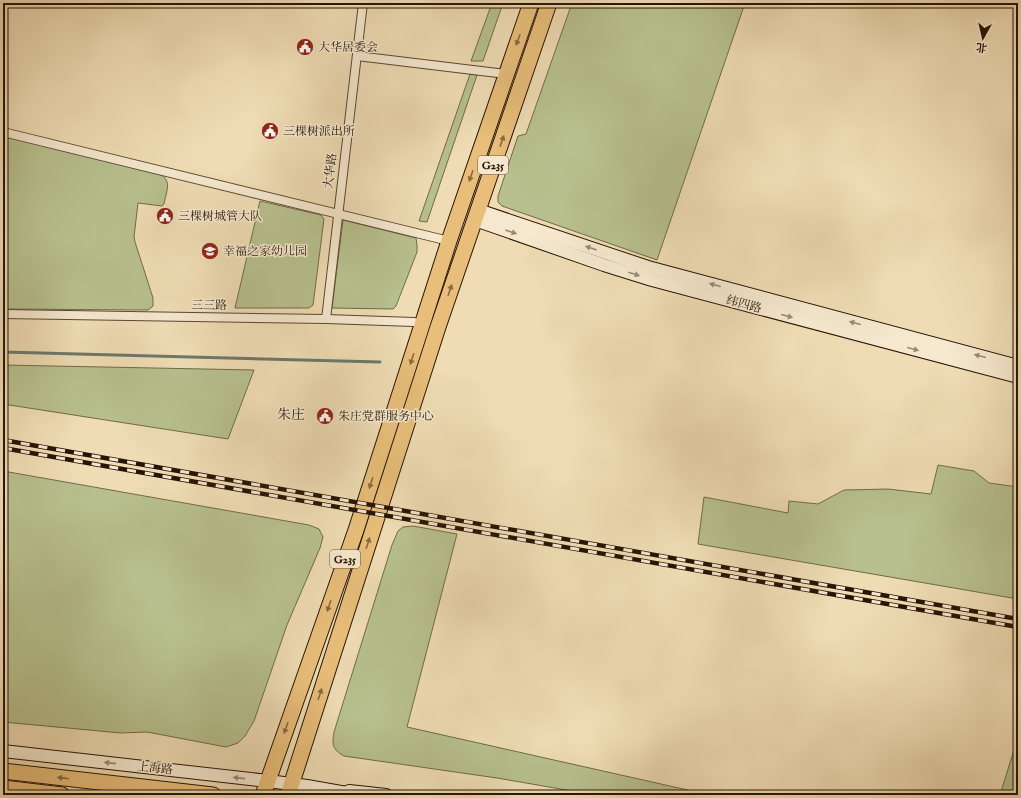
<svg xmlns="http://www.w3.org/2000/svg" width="1021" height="798" font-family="'IM FELL English','Noto Serif SC',serif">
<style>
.green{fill:#b7c08e;stroke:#706a49}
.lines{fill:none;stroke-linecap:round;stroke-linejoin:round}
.stream{stroke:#6c786c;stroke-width:3}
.street-casing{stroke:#5a4630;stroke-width:10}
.secondary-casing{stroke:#281404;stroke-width:14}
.highway-casing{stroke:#281404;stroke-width:17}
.street{stroke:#f5e8ce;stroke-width:8}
.secondary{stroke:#f5e8ce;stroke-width:12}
.highway{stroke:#e8be7a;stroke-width:15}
.rail-casing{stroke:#281404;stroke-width:4.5}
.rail{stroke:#f5e8ce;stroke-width:3;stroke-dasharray:9;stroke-linecap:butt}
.oneway{fill:#88693f}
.oneway2{fill:#998973}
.labels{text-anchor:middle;stroke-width:3;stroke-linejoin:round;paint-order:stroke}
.shield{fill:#f5e8ce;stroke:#665441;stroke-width:1}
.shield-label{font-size:11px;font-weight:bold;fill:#281404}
.poi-label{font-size:12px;fill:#281404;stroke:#f5e8ce;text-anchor:start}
.street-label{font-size:12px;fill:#281404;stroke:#f5e8ce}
.quarter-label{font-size:14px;fill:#281404;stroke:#f5e8ce}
</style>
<rect width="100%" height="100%" fill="#efdcb4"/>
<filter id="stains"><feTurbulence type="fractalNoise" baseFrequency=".005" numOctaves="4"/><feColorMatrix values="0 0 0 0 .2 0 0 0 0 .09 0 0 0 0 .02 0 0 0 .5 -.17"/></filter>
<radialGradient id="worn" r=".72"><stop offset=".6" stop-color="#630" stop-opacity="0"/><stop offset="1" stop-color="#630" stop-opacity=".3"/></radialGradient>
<g class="green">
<polygon points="492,3 503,3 483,61 471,61"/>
<polygon points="572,3 745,3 657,260 502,206 498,202 498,196 518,136 526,134"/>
<polygon points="470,74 477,75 427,222 419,221"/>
<path d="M3 135 159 174C173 180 166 192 164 204L162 206 138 203 134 237 135 242 153 298V306L148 310 3 309Z"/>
<polygon points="260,201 321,215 324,219 313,305 309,308 235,308"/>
<polygon points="343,220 416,238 417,245 417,252 396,306 393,309 332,308"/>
<polygon points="3,365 254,370 228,439 3,404"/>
<polygon points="938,465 974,471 989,483 1018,487 1018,599 698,544 704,497 788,513 789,501 818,504 844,490 888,489 931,494"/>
<polygon points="3,471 309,525 319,529 323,537 320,548 287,625 254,721 245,736 238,743 226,747 147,732 121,733 3,722"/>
<path d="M413 526 457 534 407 727 710 795H595L497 778 344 756C332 749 332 745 334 732L392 545 398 531 403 527Z"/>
<polygon points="1018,737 1018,795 1000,795"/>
</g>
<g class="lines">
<polyline class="stream" points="3,352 380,362"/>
<defs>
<g id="street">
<polyline points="357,56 506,74"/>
<polyline points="3,132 449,241"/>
<polyline points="3,314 326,319 414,322"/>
<polyline points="326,319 363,3"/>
</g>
<g id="secondary">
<polyline points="478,210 648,267 1018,366"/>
<polyline points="475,220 604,265 652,280 1018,377"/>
<polyline points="3,751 268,781 307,786 358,795"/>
<polyline points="349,791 386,795"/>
</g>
<g id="highway">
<polyline points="3,771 213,795"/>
<polyline points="3,788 62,795"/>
<polyline points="263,795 356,530 449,241 531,3"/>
<polyline points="288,795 438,327 549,3"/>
</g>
</defs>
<use href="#street" class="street-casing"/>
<use href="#secondary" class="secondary-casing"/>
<use href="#highway" class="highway-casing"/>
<use href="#street" class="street"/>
<use href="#secondary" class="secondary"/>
<use href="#highway" class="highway"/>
<defs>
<g id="rail">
<polyline points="3,440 1018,619"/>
<polyline points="3,448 1018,627"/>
</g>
</defs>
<use href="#rail" class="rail-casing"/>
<use href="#rail" class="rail"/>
</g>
<defs><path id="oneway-solid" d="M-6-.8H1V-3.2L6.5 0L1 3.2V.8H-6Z"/></defs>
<g class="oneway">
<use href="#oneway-solid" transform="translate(518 40) rotate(110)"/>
<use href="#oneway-solid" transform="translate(502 141) rotate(-71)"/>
<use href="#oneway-solid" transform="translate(471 176) rotate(109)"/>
<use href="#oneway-solid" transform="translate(450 290) rotate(-71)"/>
<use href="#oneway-solid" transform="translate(412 359) rotate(108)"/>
<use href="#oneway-solid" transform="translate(371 483) rotate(108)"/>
<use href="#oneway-solid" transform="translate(368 543) rotate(-72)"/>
<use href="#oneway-solid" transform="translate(329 606) rotate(109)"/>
<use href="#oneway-solid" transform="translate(320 694) rotate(-72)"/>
<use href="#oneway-solid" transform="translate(286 728) rotate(109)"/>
<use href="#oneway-solid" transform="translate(63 778) rotate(-173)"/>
</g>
<g class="oneway2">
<use href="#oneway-solid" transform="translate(511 232) rotate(19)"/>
<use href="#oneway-solid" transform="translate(591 248) rotate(-161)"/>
<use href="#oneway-solid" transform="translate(634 274) rotate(17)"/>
<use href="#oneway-solid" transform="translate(715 285) rotate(-165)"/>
<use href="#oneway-solid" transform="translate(787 316) rotate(15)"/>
<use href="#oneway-solid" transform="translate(855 323) rotate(-165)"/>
<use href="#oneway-solid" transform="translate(913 349) rotate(15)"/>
<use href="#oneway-solid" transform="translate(980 356) rotate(-165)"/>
<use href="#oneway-solid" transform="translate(110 763) rotate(-174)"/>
<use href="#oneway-solid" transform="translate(239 778) rotate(-174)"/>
</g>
<defs>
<symbol id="civic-disc" viewBox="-11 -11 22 22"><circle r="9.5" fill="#8f2418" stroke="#f5e8ce"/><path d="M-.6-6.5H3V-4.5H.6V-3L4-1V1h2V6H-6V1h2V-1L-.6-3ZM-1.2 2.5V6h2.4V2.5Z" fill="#fff"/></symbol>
<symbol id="school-disc" viewBox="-11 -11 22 22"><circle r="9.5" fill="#8f2418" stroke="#f5e8ce"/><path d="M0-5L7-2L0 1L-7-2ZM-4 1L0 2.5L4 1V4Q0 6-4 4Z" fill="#fff"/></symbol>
</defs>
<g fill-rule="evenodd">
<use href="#civic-disc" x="295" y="37" width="20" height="20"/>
<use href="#civic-disc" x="260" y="121" width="20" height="20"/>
<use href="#civic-disc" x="155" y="206" width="20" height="20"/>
<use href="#school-disc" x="200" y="241" width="20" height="20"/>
<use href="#civic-disc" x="315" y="406" width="20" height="20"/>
</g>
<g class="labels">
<g class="shield">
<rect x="478" y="156" width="30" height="18" rx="3"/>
<rect x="330" y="550" width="30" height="18" rx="3"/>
</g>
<g class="shield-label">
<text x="493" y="169">G235</text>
<text x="345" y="563">G235</text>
</g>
<g class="poi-label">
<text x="318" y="51">大华居委会</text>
<text x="283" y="135">三棵树派出所</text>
<text x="178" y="220">三棵树城管大队</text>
<text x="223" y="255">幸福之家幼儿园</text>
<text x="338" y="420">朱庄党群服务中心</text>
</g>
<g class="street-label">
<text transform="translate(330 171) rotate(-83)" y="4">大华路</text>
<text transform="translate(744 304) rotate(15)" y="4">纬四路</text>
<text transform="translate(209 305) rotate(1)" y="4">三三路</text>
<text transform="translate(155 768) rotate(6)" y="4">上海路</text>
</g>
<g class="quarter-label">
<text x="291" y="419">朱庄</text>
</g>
</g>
<rect width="1021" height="798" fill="none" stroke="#efdcb4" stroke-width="16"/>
<rect x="4" y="4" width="1013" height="790" fill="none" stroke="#281404" stroke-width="2"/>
<rect x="8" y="8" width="1005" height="782" fill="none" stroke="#281404"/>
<g transform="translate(983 38) rotate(188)" stroke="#f5e8ce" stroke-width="3" paint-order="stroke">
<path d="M0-3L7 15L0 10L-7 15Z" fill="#281404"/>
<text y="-6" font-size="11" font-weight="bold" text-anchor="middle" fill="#281404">北</text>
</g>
<rect width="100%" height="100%" filter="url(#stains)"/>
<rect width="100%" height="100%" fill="url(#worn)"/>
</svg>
